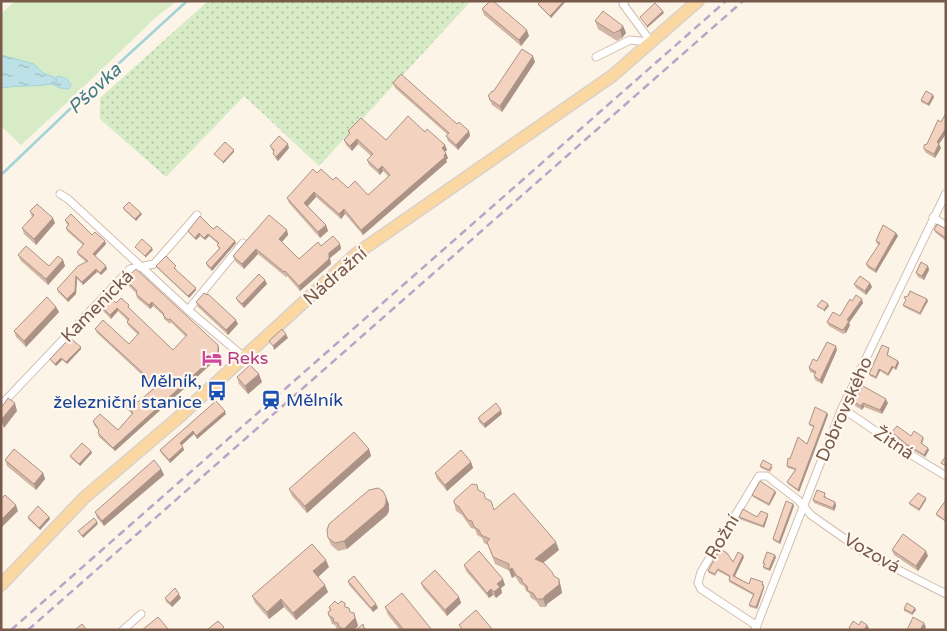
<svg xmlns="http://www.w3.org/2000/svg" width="947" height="631" font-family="'Varela Round',sans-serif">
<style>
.grass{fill:url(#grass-dots)}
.park{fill:#d6ebc6}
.water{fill:url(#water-ripples);stroke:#a2d3d9}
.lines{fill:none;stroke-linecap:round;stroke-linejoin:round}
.stream{stroke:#a2d3d9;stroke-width:2.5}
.minor-casing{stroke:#d2beb0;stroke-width:9}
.primary-casing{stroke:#d9d1cd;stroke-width:14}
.minor{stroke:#fff;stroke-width:7}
.primary{stroke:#fbd7a1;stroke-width:11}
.rail{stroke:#b7a5c8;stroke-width:2.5;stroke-dasharray:8 5;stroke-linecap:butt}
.wall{fill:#d1b5a5}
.shaded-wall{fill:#aa9386}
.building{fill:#f3d2c0;stroke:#aa9386}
.labels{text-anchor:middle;stroke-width:4.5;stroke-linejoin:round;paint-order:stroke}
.street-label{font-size:18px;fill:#785a4b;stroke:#fff8ef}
.hotel-label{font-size:18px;fill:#b23c85;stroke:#fff8ef;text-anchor:start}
.transit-label{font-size:18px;fill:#164399;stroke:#fff8ef;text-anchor:end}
.water-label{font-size:19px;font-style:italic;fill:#417b84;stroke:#fff8ef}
</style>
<defs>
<pattern id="grass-dots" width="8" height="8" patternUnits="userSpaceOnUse" patternTransform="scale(1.25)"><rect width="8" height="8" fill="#d6ebc6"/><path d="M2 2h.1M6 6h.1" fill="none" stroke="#b2c1a3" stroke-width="1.8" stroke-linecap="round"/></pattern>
<pattern id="water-ripples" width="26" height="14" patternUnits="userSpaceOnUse" patternTransform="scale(1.25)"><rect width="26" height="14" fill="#bce2e7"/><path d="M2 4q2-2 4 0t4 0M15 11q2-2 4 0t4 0" fill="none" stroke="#9ebabd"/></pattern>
</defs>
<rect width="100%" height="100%" fill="#fdf4e8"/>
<polygon class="grass" points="208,1 471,1 319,166 244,96 166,177 100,119 100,98"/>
<polygon class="park" points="15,1 177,1 155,18 74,96 21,145 1,126 1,14"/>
<path class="water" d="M1 55 34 64 43 73 54 77 57 82 56 77 59 76 67 79 71 85 69 89 60 88 52 84C35 87 18 85 1 88Z"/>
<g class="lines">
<polyline class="stream" points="1,175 93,87 187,1"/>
<defs>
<g id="minor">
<polyline points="625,1 623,4 651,42"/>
<polyline points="596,57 630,40 650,42"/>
<polyline points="60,194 68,199 188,310 244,357"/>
<polyline points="933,217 946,226"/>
<polyline points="188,310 243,243"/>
<polyline points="1,405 130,269 154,264 197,215"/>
<polyline points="842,408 903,450 946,476"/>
<polyline points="757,626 701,589 698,583 701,572 759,476 767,476 798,500 811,515 865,553 946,594"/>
<polyline points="123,630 141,614"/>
<polyline points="755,630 842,408 946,193"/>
</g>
<polyline id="primary" points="1,585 84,498 179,417 356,254 612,76 698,1"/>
</defs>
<use href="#minor" class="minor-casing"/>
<use href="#primary" class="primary-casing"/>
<use href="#minor" class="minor"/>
<use href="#primary" class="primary"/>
<g class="rail">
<polyline points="11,630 726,1"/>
<polyline points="28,630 743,1"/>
</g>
</g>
<g class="wall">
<polygon points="566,1 551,18 539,6 538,4"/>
<polygon points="482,9 529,36 521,46 484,15"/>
<polygon points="595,21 623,26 626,33 622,38 617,41 598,29"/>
<polygon points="535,62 502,112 492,105 488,96"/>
<polygon points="393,83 469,131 470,136 458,150 448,141 446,136 448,135 395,88"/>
<polygon points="933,95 934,97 929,106 921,102 921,100"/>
<polygon points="941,122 939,144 941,148 935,158 926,153 924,149"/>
<polygon points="348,131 386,140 425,132 445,145 447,150 445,151 448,158 446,160 447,162 363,235 345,214 341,219 316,197 308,206 326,225 328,231 320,238 289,203 287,198 317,173 333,180 348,188 368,195 389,177 383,171 380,175 369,165 367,160 371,156 358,144 352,151 346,145 344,140 349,134"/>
<polygon points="270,146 289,148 278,161 275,158 274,152 272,150"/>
<polygon points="123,208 142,214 136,221 124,210"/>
<polygon points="30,211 55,223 36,245 24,234 22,228 32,217"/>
<polygon points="65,220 106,244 95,256 107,269 101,275 97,272 83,285 77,279 76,294 68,302 58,292 57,289 86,262 78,255 77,252 83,245 67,231 66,228 68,225 66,223"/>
<polygon points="213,229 235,241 236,243 212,271 207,266 206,263 219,249 217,245 218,244 209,236 205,240 200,236 196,240 189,233 188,231"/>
<polygon points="946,229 946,241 936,233 934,230"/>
<polygon points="287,230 288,235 282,242 299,259 321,246 340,244 341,249 330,258 331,264 300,291 287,276 286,277 258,254 244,269 235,261 233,256"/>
<polygon points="896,233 898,236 876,273 868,268 866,264 879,245 877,244 876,241"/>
<polygon points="18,255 49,266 63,260 65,266 48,285 21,261"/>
<polygon points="156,266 177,268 175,269 196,290 189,298 157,268"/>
<polygon points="928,266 929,270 924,280 918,277 916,273"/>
<polygon points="125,279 218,345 219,349 219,357 115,451 99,437 98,433 99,431 94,425 93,421 118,430 132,414 126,408 125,404 138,402 155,387 97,333 95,329 129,344 138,335 128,325 127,322 128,321 118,311 111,319 101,309 100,305 116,303 131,309 130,310 173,350 186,337 171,322 170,324 164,319 163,315 153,306 150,309 137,298 136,293 126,283"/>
<polygon points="265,280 267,284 244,308 238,302 236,298"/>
<polygon points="870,283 872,287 866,295 856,288 854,284"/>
<polygon points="207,295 238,324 228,335 198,307 196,302"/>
<polygon points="852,301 863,303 849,323 850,325 846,333 843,334 829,326 827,322 840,316"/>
<polygon points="928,301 920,315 904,307 903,305"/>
<polygon points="56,307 59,312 26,347 16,337 14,331"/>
<polygon points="81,347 81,349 67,364 62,360 56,366 51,361 50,359"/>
<polygon points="837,350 822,384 815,380 814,376 815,374 810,372 809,368 817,361"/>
<polygon points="889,350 888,355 899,363 896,370 893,368 888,376 880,371 876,379 870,376 869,374"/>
<polygon points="237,377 262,382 248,394 239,384"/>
<polygon points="854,402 888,403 882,414 864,407 862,410 855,406"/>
<polygon points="827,413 828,415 799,492 788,484 787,482 795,470 788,468 787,466 790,459 807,444 814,427 810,426 809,424"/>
<polygon points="226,414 197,439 194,434 181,445 184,450 170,463 161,453 160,450"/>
<polygon points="502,414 485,428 479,422 478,418"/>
<polygon points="892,432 911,436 923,437 924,439 922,444 929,450 925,457 906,446 893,434"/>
<polygon points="369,449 371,456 307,513 292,496 289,489"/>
<polygon points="91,451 92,453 80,466 71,458 70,456"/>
<polygon points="5,460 43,473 45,479 36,490 7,466"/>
<polygon points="471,462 473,468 447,491 437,479 435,473"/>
<polygon points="760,466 773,467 770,472 761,468"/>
<polygon points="161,469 164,475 104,526 97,518 95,512"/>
<polygon points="479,491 494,510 559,550 543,563 561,587 562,593 547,604 546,607 540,607 536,601 531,598 529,593 526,591 524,586 520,584 515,576 512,578 510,571 495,564 488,545 484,543 482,538 477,535 475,529 471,528 462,515 456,511 454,503"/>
<polygon points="775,491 776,493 769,506 753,497 752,495"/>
<polygon points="826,496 826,498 835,502 836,506 834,511 814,503 813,500"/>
<polygon points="926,500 919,511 910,505 909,503"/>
<polygon points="946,500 946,522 937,516 936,514"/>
<polygon points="389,504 389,511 387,515 347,549 338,551 331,545 328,538"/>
<polygon points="793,504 794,506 780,544 774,541 773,539"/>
<polygon points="768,516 764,528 739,519 739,517 757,517"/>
<polygon points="28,517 49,517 50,519 40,530 28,519"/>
<polygon points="892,550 928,556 918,571 894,555"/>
<polygon points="744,557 735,576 749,584 764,584 763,586 764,588 757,609 750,607 749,605 753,595 729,582 729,577 718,571 715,576 709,573 708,571 733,562"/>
<polygon points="776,557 770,571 764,569 763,567 764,565 763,563"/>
<polygon points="464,565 505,585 501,588 502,593 496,598 493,595 489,598 466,571"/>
<polygon points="329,567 318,577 328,592 296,620 284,607 269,619 255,603 252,596"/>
<polygon points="348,581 376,604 378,608 373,612 349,585"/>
<polygon points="421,583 459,597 461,603 447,616 423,588"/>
<polygon points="165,598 181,598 172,607 166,602"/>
<polygon points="338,604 346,607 357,621 358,626 354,630 337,630 335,625 332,624 329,616 330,611 329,607"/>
<polygon points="385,607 432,630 400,630 388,615"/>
<polygon points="904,609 916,610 912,615 904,611"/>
</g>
<g class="shaded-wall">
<polygon points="564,1 566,1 551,18 550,16"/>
<polygon points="663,11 664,13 647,28 647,26"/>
<polygon points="623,26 626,33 622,38 620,30"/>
<polygon points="527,30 529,36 521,46 519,40"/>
<polygon points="533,56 535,62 502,112 500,106"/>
<polygon points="933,95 934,97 929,106 928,104"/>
<polygon points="946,128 946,134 939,144 941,148 935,158 934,154 937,142"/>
<polygon points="469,131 470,136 458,150 456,145"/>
<polygon points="357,139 358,144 352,151 350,146"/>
<polygon points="288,144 289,148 278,161 276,157"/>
<polygon points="445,145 447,150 443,153 442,148"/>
<polygon points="234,150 234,152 223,164 223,162"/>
<polygon points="446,153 448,158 446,160 447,162 363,235 361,230"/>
<polygon points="382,166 383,171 380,175 378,170"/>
<polygon points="314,192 316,197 306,208 304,203"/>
<polygon points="344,209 345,214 341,219 339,214"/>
<polygon points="141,213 142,214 136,221 135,219"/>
<polygon points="53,218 55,223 36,245 34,239"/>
<polygon points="326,225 328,231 320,238 318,232"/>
<polygon points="287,230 288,235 280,244 279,239"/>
<polygon points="199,233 200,236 196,240 195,238"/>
<polygon points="896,233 898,236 876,273 875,270"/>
<polygon points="208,234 209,236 205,240 204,238"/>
<polygon points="105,241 106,244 94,257 93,254"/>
<polygon points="235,241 236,243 212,271 211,268"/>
<polygon points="340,244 341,249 330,258 331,264 300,291 299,286 329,253"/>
<polygon points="152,248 153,250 145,258 145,256"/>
<polygon points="256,249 258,254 244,269 242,264"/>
<polygon points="63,260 65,266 48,285 46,279"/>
<polygon points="106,266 107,269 101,275 100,273"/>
<polygon points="928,266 929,270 924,280 922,276"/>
<polygon points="96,269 97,272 83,285 82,282"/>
<polygon points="76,276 77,279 76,294 68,302 67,299"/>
<polygon points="265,280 267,284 244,308 242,304"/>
<polygon points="870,283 872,287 866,295 865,291"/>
<polygon points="196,288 196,290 189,298 188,296"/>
<polygon points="862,299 863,303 849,323 850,325 846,333 844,329 847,320"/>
<polygon points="927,299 928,301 920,315 920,313"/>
<polygon points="152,302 153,306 150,309 149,305"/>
<polygon points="828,304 829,306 824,312 824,310"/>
<polygon points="56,307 59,312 26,347 24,341"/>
<polygon points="117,308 118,311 111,319 110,315"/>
<polygon points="236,320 238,324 228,335 226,330"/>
<polygon points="286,334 288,338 274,350 273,346"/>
<polygon points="218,345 219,349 219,357 115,451 113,448"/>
<polygon points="836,346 837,350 822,384 820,380"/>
<polygon points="81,347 81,349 67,364 66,362"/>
<polygon points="61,358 62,360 56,366 55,364"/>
<polygon points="898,361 899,363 896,370 895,368"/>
<polygon points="892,366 893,368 888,376 888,374"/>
<polygon points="879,369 880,371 876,379 876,377"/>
<polygon points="259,374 262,382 248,394 245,386"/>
<polygon points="886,399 888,403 882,414 880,410"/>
<polygon points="15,403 17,411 4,428 1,420"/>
<polygon points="863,403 864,407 862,410 861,406"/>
<polygon points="501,410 502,414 485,428 484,424"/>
<polygon points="225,411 226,414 197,439 196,436"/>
<polygon points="827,413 828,415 799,492 798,490"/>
<polygon points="193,431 194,434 181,446 180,443"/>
<polygon points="183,447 184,450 170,463 169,460"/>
<polygon points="928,448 929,450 925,457 924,455"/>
<polygon points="369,449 371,456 307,513 305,506"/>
<polygon points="91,451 92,453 80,466 79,464"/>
<polygon points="471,462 473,468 447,491 445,485"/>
<polygon points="161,469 164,475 104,526 102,521"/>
<polygon points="43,473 45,479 36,490 34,484"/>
<polygon points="775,491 776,493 769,506 769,504"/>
<polygon points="386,497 389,504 389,511 387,515 347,549 344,541"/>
<polygon points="926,498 926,500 919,511 919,509"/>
<polygon points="835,502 836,506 834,511 833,508"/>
<polygon points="793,504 794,506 780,544 779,542"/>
<polygon points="16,505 18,511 2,527 1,520"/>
<polygon points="768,514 768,516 764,528 763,526"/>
<polygon points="49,517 50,519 40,530 39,528"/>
<polygon points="97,522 98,524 83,538 82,536"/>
<polygon points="556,542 559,550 538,567 535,559"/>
<polygon points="926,551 928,556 918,571 916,566"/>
<polygon points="743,555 744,557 734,578 733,576"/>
<polygon points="775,555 776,557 770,571 769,569"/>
<polygon points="326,560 329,567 316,579 313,571"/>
<polygon points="512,568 515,576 512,578 509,570"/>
<polygon points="503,579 505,585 501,588 502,593 496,598 494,592 497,584"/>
<polygon points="559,579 561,587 562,593 547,604 546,607 543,599 545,596"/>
<polygon points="325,585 328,592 296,620 293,613"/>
<polygon points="764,586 764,588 757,609 756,607"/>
<polygon points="491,589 493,595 489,598 487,593"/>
<polygon points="179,594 181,598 172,607 170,603"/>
<polygon points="459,597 461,603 447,616 445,610"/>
<polygon points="281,599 284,607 269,619 267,612"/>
<polygon points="376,604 378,608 373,612 371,608"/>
<polygon points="915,608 916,610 912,615 912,613"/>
<polygon points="354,613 358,626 354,630 344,630 344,629"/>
<polygon points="924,623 926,627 924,630 920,630"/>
<polygon points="867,625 869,628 868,630 864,630"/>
</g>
<g class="building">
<polygon points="490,1 493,1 527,30 519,40 482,9"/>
<polygon points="541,1 564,1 550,16 538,4"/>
<polygon points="655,3 663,11 647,26 640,17"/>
<polygon points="603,11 623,26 620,30 614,33 595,21"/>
<polygon points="522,49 533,56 500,106 489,99 490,98 488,96 492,91 493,92"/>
<polygon points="401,74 457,124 459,122 469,131 456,145 446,136 449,133 393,83"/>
<polygon points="926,91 933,95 928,104 921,100"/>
<polygon points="946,113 946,128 937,142 939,144 934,154 924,149 924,145 927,144 938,120 941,122"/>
<polygon points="408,116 425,132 427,129 445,145 442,148 446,153 444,155 445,157 361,230 344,209 339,214 314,192 304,203 326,225 318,232 287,198 313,169 317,173 321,169 333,180 336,177 348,188 355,181 368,195 390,175 382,166 378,170 367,160 373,154 357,139 350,146 344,140 350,133 348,131 361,118 386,140"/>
<polygon points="279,136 288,144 276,157 273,154 274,150 270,146"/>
<polygon points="225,142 234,150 223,162 214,154"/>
<polygon points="129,202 141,213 135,219 123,208"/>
<polygon points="37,204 53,218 34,239 22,228 34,215 30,211"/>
<polygon points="71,214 92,235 95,232 105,241 93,254 106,266 100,273 96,269 82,282 76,276 75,291 67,299 57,289 78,266 88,261 77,252 84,244 66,228 69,224 65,220"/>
<polygon points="269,215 287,230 279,239 299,259 318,242 321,246 333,236 340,244 329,253 329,259 299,286 285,271 284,272 256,249 242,264 233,256"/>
<polygon points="200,216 213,229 217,226 235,241 211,268 206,263 220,248 217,245 219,243 208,234 204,238 199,233 195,238 188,231"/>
<polygon points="937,224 946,229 946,238 934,230"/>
<polygon points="883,225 896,233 875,270 866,264 880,243 876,241"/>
<polygon points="142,239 152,248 145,256 135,247"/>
<polygon points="26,246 49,266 58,256 63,260 46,279 18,255"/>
<polygon points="166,256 176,266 174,268 196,288 188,296 156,266"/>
<polygon points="921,262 928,266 922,276 916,273"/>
<polygon points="136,269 218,345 218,353 113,448 98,433 99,430 93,421 100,414 118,430 133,413 125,404 133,397 138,402 157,386 95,329 103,320 129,344 139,333 127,322 129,319 117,308 110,315 100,305 109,296 116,303 121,298 129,305 128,307 173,350 187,335 170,319 168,320 163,315 164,314 152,302 149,305 136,294 137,291 125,279"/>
<polygon points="259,274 265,280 242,304 236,298"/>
<polygon points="860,276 870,283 865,291 854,284"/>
<polygon points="910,291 927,299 920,313 903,305 906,300 904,297 908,296"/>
<polygon points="204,293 207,295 208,294 236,320 226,330 196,302"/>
<polygon points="856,295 862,299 847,320 849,321 844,329 842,330 827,322 833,312 840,316 850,299 852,301"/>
<polygon points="47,297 56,307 24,341 14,331"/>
<polygon points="822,300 828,304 824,310 817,306"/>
<polygon points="282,329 286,334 273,346 269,341"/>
<polygon points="70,338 81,347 66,362 61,358 55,364 50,359"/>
<polygon points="827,342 836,346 820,380 814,376 816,372 809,368 813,359 817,361"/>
<polygon points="882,345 889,348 887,355 898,361 895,368 892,366 888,374 879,369 876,377 869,374"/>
<polygon points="250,365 259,374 245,386 237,377"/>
<polygon points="863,386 886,399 880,410 863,403 861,406 854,402"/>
<polygon points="8,398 15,403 1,420 1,408"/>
<polygon points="216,401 225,411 196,436 193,431 180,443 183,447 169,460 160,450"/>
<polygon points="496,403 501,410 484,424 478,418"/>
<polygon points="815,407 827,413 798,490 787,482 796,469 787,466 788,458 790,459 798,437 807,444 814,426 809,424"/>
<polygon points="897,426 911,436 914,431 923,437 921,443 928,448 924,455 906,444 892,432"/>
<polygon points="354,432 369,449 305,506 289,489"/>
<polygon points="82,443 91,451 79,464 70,456"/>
<polygon points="14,449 43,473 34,484 5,460"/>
<polygon points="461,450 471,462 445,485 435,473"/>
<polygon points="946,456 946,466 941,463"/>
<polygon points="154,460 161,469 102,521 95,512"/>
<polygon points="763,460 772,465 769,470 760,466"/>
<polygon points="760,481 775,491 769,504 752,495"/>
<polygon points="472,484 477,485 478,490 484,493 485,498 491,501 494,510 514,493 556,542 535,559 544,563 552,572 554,576 559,579 559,585 545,596 543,599 537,599 533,593 528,591 527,586 523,583 521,578 517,576 512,568 509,570 509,564 493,557 487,542 490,539 481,535 479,530 474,527 472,521 468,520 459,507 454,503 454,500"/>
<polygon points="378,488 383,491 386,497 386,503 384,507 344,541 335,543 328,538 327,530 329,524 369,490"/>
<polygon points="817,490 825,493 824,497 835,502 833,508 813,500"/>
<polygon points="918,493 926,498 919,509 909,503"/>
<polygon points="5,495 16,505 1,520 1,499"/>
<polygon points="946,500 946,521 936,514"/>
<polygon points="786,501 793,504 779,542 773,539"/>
<polygon points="38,506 49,517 39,528 28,517"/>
<polygon points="743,509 757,517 761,511 768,514 763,526 739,517"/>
<polygon points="94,518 97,522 82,536 78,531"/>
<polygon points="903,534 926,551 916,566 892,550"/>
<polygon points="312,544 326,560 313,571 325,585 293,613 281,599 267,612 252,596"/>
<polygon points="720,549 727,553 733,562 738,552 743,555 733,576 749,584 751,578 763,582 762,585 764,586 756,607 749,605 754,594 729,580 730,576 718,569 715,574 708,571"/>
<polygon points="479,551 503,579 497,584 500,587 494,592 491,589 487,593 464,565"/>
<polygon points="767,552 775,555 769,569 763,567 765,564 763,563"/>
<polygon points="435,570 459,597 445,610 421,583"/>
<polygon points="354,576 376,604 371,608 348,581"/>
<polygon points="175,588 179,594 170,603 165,598"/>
<polygon points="402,593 432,630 404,630 385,607"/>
<polygon points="335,601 338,604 341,601 345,603 345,607 349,608 350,612 354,613 355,618 344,629 339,627 338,623 334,622 333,618 329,616 328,612 331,610 329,607"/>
<polygon points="907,603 915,608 912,613 904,609"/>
<polygon points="476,610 493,630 463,630 459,625"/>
<polygon points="158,617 169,630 142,630"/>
<polygon points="913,617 924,623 920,630 907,630"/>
<polygon points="218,621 224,627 221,630 207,630"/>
<polygon points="853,621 859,625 861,621 867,625 864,630 852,630 849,628"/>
<polygon points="82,624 86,629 85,630 75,630"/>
<polygon points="363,624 364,628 368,630 356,630"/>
</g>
<defs>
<symbol id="hotel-bare" viewBox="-9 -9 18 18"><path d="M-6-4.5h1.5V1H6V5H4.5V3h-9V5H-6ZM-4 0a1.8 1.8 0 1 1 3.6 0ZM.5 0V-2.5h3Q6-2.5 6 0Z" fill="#d1479c" stroke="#fff8ef" stroke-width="2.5" paint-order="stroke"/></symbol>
<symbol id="bus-bare" viewBox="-9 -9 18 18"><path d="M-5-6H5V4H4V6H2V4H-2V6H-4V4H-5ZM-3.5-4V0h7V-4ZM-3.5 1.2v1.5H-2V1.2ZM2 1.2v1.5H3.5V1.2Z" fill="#1a4fb4" stroke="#fff8ef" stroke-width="2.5" paint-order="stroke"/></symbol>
<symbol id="station-bare" viewBox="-9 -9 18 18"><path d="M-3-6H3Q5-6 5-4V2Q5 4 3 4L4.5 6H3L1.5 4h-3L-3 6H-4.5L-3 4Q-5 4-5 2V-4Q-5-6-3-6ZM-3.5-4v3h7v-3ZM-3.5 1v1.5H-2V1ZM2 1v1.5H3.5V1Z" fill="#1a4fb4" stroke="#fff8ef" stroke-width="2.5" paint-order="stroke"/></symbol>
</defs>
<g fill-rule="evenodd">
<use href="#hotel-bare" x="198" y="344" width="28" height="28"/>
<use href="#bus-bare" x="203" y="377" width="28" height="28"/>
<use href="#station-bare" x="257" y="386" width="28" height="28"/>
</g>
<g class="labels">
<g class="street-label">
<text transform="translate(335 276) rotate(-41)" y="6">Nádražní</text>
<text transform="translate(97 306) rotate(-45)" y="6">Kamenická</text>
<text transform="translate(844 409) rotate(-66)" y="6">Dobrovského</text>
<text transform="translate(894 443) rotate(34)" y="6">Žitná</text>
<text transform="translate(722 537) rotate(-59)" y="6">Rožní</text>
<text transform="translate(872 553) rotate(30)" y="6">Vozová</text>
</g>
<g class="hotel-label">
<text x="227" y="364">Reks</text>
</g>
<g class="transit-label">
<text x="202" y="387">Mělník,<tspan x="202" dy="21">železniční stanice</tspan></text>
<text x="286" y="406" text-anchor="start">Mělník</text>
</g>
<g class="water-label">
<text transform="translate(94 88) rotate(-43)" y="7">Pšovka</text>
</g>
</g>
<rect width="947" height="631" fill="none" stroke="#785a4b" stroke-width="5"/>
</svg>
